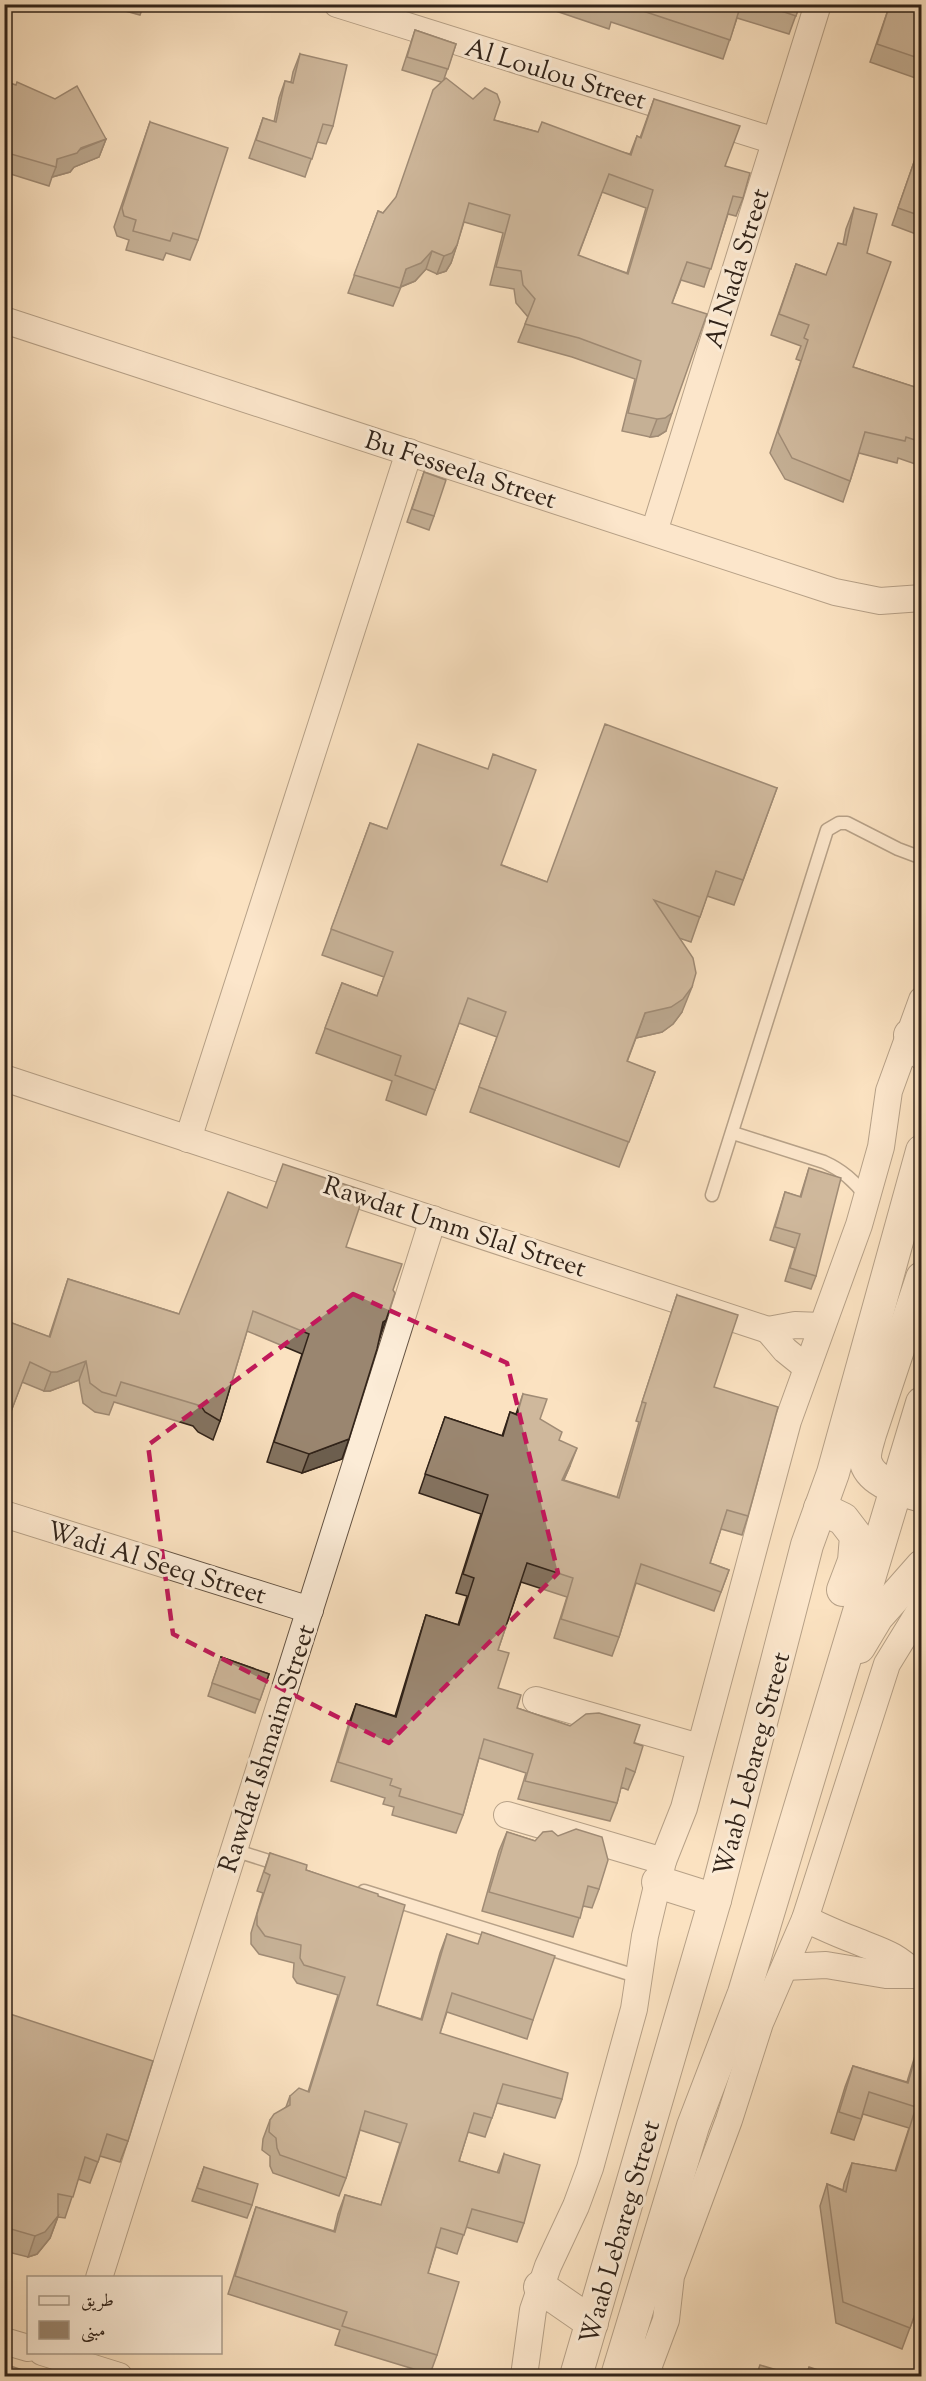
<svg xmlns="http://www.w3.org/2000/svg" width="926" height="2381" font-family="'Sorts Mill Goudy',Amiri,serif">
<style>
.lines{fill:none;stroke-linecap:round;stroke-linejoin:round}
.service-casing{stroke:#645343;stroke-width:15}
.minor-casing{stroke:#645343;stroke-width:28}
.tertiary-casing{stroke:#645343;stroke-width:34}
.service{stroke:#fcecd7;stroke-width:12}
.minor{stroke:#fcecd7;stroke-width:26}
.tertiary{stroke:#fcecd7;stroke-width:32}
.wall{fill:#847360;stroke:#312319;stroke-width:1.5;fill-rule:evenodd}
.shaded-wall{fill:#6c5e4e;stroke:#312319;stroke-width:1.5}
.building{fill:#9a8670;stroke:#312319;stroke-width:1.5;fill-rule:evenodd}
.marked{fill:none;stroke:#c2185b;stroke-width:4.5;stroke-dasharray:12 8;stroke-linejoin:round}
.labels{text-anchor:middle;stroke-width:6;stroke-linejoin:round;paint-order:stroke}
.street-label{font-size:26px;fill:#312319;stroke:#fcecd7}
</style>
<rect width="100%" height="100%" fill="#fbe2c1"/>
<filter id="stains"><feTurbulence type="fractalNoise" baseFrequency=".00333" numOctaves="4"/><feColorMatrix values="0 0 0 0 .2 0 0 0 0 .09 0 0 0 0 .02 0 0 0 .5 -.17"/></filter>
<radialGradient id="worn" r=".72"><stop offset=".6" stop-color="#630" stop-opacity="0"/><stop offset="1" stop-color="#630" stop-opacity=".3"/></radialGradient>
<g class="lines">
<defs>
<g id="service">
<path d="M733 1133 824 1162C842 1170 855 1181 866 1197"/>
<polyline points="712,1195 827,830 839,823 847,823 898,849 922,858"/>
<polyline points="234,1850 281,1865"/>
<polyline points="364,1891 639,1977"/>
</g>
<g id="minor">
<polyline points="337,4 775,141"/>
<polyline points="4,320 835,592 880,601 922,598"/>
<polyline points="654,532 818,4"/>
<polyline points="4,1078 768,1330"/>
<polyline points="188,1139 409,452"/>
<polyline points="768,1330 795,1325 822,1326"/>
<polyline points="768,1330 785,1350 806,1367"/>
<polyline points="4,1514 310,1610"/>
<polyline points="536,1700 699,1747"/>
<polyline points="507,1815 663,1861"/>
<path d="M805 1919C821 1926 837 1934 854 1940 880 1951 895 1953 916 1975"/>
<polyline points="785,1967 826,1965 886,1975 916,1975 922,1976"/>
<polyline points="99,2278 433,1219"/>
<polyline points="4,2341 28,2348"/>
<polyline points="42,2352 119,2376"/>
<polyline points="524,2376 533,2310 548,2266 576,2206 590,2168 634,2009 645,1936 663,1861 684,1808 788,1421 859,1225 881,1147 889,1091 922,1000"/>
<polyline points="645,2376 666,2320 671,2276 729,2120 760,2023 805,1919 887,1664 922,1607"/>
</g>
<g id="tertiary">
<polyline points="910,1035 922,1053"/>
<path d="M922 1278 870 1434C868 1442 863 1454 866 1463 872 1483 904 1491 922 1496"/>
<polyline points="820,1508 843,1519 856,1536 854,1561 843,1590"/>
<polyline points="859,1647 877,1617 922,1566"/>
<polyline points="658,1882 715,1900"/>
<polyline points="540,2287 592,2323"/>
<polyline points="628,2342 647,2373"/>
<polyline points="576,2376 715,1900 807,1545 833,1473 922,1151"/>
<polyline points="617,2376 693,2126 744,1993 922,1403"/>
</g>
</defs>
<use href="#service" class="service-casing"/>
<use href="#minor" class="minor-casing"/>
<use href="#tertiary" class="tertiary-casing"/>
<use href="#service" class="service"/>
<use href="#minor" class="minor"/>
<use href="#tertiary" class="tertiary"/>
</g>
<g class="wall">
<polygon points="115,4 144,4 140,15 114,8"/>
<polygon points="535,4 800,4 789,34 737,18 723,59 611,22 609,29"/>
<polygon points="890,4 921,4 921,80 870,62"/>
<path d="M415 30 456 44 444 79 494 120 538 132 630 154 637 136 640 138 654 99 725 166 743 198 736 216 728 214 704 287 681 280 672 303 666 431 658 436 650 437 622 431 635 379 572 357 518 342 528 317 516 303 514 289 490 285 503 233 464 222 451 263 446 271 437 274 426 269 415 281 401 287 393 306 348 293 378 211 383 213 396 198 441 82 402 70ZM602 192 646 208 627 273 578 256Z"/>
<polygon points="300,54 333,126 326,144 317,142 305,177 249,158 263,118 274,122 279,98 285,81 291,82 293,72"/>
<polygon points="4,81 106,139 99,157 74,167 70,172 52,177 49,186 4,172"/>
<polygon points="150,122 198,240 190,260 166,253 163,260 126,250 129,240 117,236 114,227"/>
<polygon points="921,125 921,236 892,225 920,145 915,143"/>
<polygon points="854,208 867,253 853,367 921,389 921,466 898,458 897,463 859,453 850,481 843,502 785,479 770,453 801,361 796,359 801,346 771,335 796,264 826,275 843,244 846,229"/>
<polygon points="424,472 434,516 429,530 407,522"/>
<polygon points="777,788 734,905 707,896 691,942 679,938 682,1012 673,1024 662,1032 636,1038 627,1062 655,1072 619,1167 470,1112 497,1037 459,1023 426,1115 386,1100 392,1081 316,1053 342,983 377,996 384,977 322,955 370,823 387,829 502,865 547,882"/>
<polygon points="809,1168 816,1276 811,1289 785,1281 795,1248 770,1240 785,1192 800,1197"/>
<polygon points="346,1247 393,1290 379,1340 342,1459 302,1473 267,1462 302,1354 247,1331 220,1421 213,1440 198,1432 193,1426 114,1402 109,1415 95,1412 83,1403 79,1380 50,1391 44,1391 22,1382 4,1430 4,1320 49,1337 68,1279 179,1314"/>
<polygon points="677,1295 714,1387 748,1516 742,1535 721,1529 710,1563 729,1570 714,1611 636,1583 619,1637 612,1656 554,1638 567,1597 521,1582 498,1650 498,1688 517,1708 570,1726 634,1743 635,1772 628,1790 621,1787 617,1803 610,1821 518,1799 526,1773 479,1758 463,1815 456,1833 392,1815 394,1807 383,1804 385,1798 331,1781 349,1723 356,1704 395,1716 420,1634 426,1615 458,1625 467,1596 456,1593 481,1514 419,1493 445,1417 502,1436 510,1412 516,1414 523,1394 540,1419 559,1440 570,1466 564,1480 617,1497 639,1422 636,1421"/>
<polygon points="221,1657 269,1674 255,1713 208,1696"/>
<polygon points="507,1832 535,1841 599,1889 592,1908 583,1906 573,1937 482,1911 499,1851"/>
<polygon points="270,1853 306,1870 378,1896 377,2005 421,2019 440,1953 447,1934 533,2020 527,2039 447,2012 440,2033 562,2099 555,2118 497,2103 485,2137 468,2132 459,2161 497,2173 504,2154 524,2223 517,2242 466,2227 457,2254 436,2247 428,2273 437,2355 430,2374 335,2345 340,2330 228,2294 256,2207 334,2231 338,2214 345,2195 381,2205 400,2143 360,2130 346,2178 339,2196 273,2173 270,2166 270,2156 262,2150 263,2139 270,2120 286,2107 290,2096 308,2092 338,1995 297,1983 293,1977 294,1963 259,1954 251,1944 251,1933 263,1893 257,1891"/>
<polygon points="4,2012 128,2141 120,2162 100,2156 90,2183 78,2179 65,2218 58,2217 50,2238 37,2254 28,2257 4,2251"/>
<polygon points="921,2036 921,2298 902,2349 836,2323 820,2206 827,2184 843,2190 844,2184 852,2163 895,2171 909,2128 863,2114 854,2140 831,2133 845,2087 853,2066 907,2082"/>
<polygon points="204,2167 252,2205 247,2218 192,2201"/>
</g>
<g class="shaded-wall">
<polygon points="106,139 99,157 74,167 70,172 52,177 56,167 57,159"/>
<polygon points="457,245 451,263 446,271 437,274 444,256"/>
<polygon points="432,251 426,269 415,281 400,287 406,269"/>
<polygon points="672,413 666,431 658,436 650,437 657,419"/>
<polygon points="692,987 682,1012 673,1024 662,1032 636,1038 645,1013"/>
<polygon points="386,1320 379,1340 383,1322"/>
<polygon points="86,1361 79,1380 50,1391 44,1391 51,1372"/>
<polygon points="349,1439 342,1459 302,1473 309,1454"/>
<polygon points="577,1448 570,1466 555,1498 562,1480"/>
<polygon points="58,2216 50,2238 37,2254 28,2257 35,2236"/>
</g>
<g class="building">
<polygon points="599,4 617,4 616,10"/>
<polygon points="622,4 741,4 730,40"/>
<polygon points="761,4 800,4 796,16"/>
<polygon points="890,4 921,4 921,59 877,44"/>
<polygon points="415,30 456,44 448,69 407,57"/>
<polygon points="300,54 347,65 333,126 323,124 312,159 256,140 263,118 276,122 285,81 293,83"/>
<path d="M446 78 473 99 485 88 497 94 500 102 494 120 538 132 542 122 631 155 637 136 641 138 654 99 740 126 725 166 750 173 743 198 733 196 711 269 687 262 672 303 707 314 672 413 665 418 657 419 628 413 641 361 579 338 525 324 535 299 523 285 521 271 496 267 510 215 469 203 457 245 452 253 444 256 432 251 421 263 406 269 400 288 354 275 378 211 383 213 396 197 433 90ZM609 174 653 190 628 274 578 255Z"/>
<polygon points="4,81 16,85 17,82 55,99 77,86 106,139 81,148 77,153 57,159 56,167 4,152"/>
<polygon points="150,122 228,148 198,240 173,233 170,241 133,231 136,220 124,216 122,208"/>
<polygon points="921,142 921,216 898,208"/>
<polygon points="854,208 877,214 867,253 891,262 853,367 921,389 921,442 906,437 905,441 865,432 850,481 792,458 778,432 808,340 804,338 809,325 779,314 796,264 826,275 838,243 846,245"/>
<polygon points="424,472 446,480 434,516 412,509"/>
<polygon points="605,724 777,788 743,880 716,871 700,917 654,900 693,958 696,973 692,987 683,999 671,1007 645,1013 627,1061 655,1072 629,1142 479,1087 506,1012 468,998 435,1090 395,1075 401,1056 325,1028 342,983 377,996 393,952 331,929 370,823 387,829 418,744 488,769 493,754 536,770 501,865 547,882"/>
<polygon points="283,1164 365,1191 346,1247 402,1264 393,1290 395,1293 386,1320 383,1322 377,1349 349,1439 309,1454 274,1442 309,1334 253,1311 220,1421 205,1412 201,1406 121,1382 116,1396 102,1392 90,1383 86,1361 57,1372 51,1372 30,1362 5,1427 4,1427 4,1320 50,1337 68,1279 179,1314 228,1192 267,1208"/>
<polygon points="809,1168 841,1178 816,1276 790,1268 800,1234 775,1227 785,1192 801,1197"/>
<polygon points="677,1295 738,1315 714,1387 778,1407 748,1516 727,1510 710,1563 729,1570 721,1592 641,1564 619,1637 561,1619 573,1578 527,1563 498,1650 509,1653 498,1688 521,1695 517,1708 570,1726 586,1714 599,1713 640,1725 634,1743 643,1746 635,1772 626,1768 617,1803 525,1781 533,1754 484,1739 463,1815 399,1796 401,1789 390,1785 392,1779 338,1762 356,1704 396,1717 426,1615 459,1625 474,1578 463,1574 488,1495 425,1474 445,1417 503,1436 510,1412 517,1415 523,1394 547,1399 540,1419 562,1432 559,1440 577,1448 562,1480 619,1498 646,1403 642,1402"/>
<polygon points="221,1657 269,1674 260,1700 212,1683"/>
<polygon points="576,1829 602,1837 608,1860 599,1889 588,1886 580,1918 489,1892 507,1832 535,1841 543,1832 552,1831 558,1836"/>
<polygon points="270,1853 307,1865 306,1870 378,1894 378,1896 405,1905 377,2005 422,2020 447,1934 478,1944 482,1932 555,1956 533,2020 452,1993 440,2033 568,2073 562,2099 503,2084 492,2118 474,2113 459,2161 499,2173 504,2154 540,2165 524,2223 472,2209 464,2235 441,2228 428,2273 459,2282 437,2355 342,2326 347,2312 235,2276 256,2207 335,2232 345,2195 381,2205 407,2124 365,2111 346,2178 280,2155 277,2148 276,2138 269,2132 270,2120 274,2114 290,2105 290,2096 299,2088 309,2092 345,1977 304,1965 300,1958 301,1945 265,1936 257,1925 257,1914 270,1875 264,1872"/>
<polygon points="4,2012 153,2061 128,2141 107,2134 98,2162 85,2157 73,2197 58,2194 58,2216 45,2232 35,2236 4,2227"/>
<polygon points="921,2039 921,2058 916,2056"/>
<polygon points="913,2065 921,2070 921,2297 910,2328 843,2302 827,2184 846,2192 852,2163 896,2171 916,2107 869,2092 861,2119 839,2112 853,2066 908,2083"/>
<polygon points="204,2167 258,2184 252,2205 197,2188"/>
<polygon points="4,2364 41,2376 4,2376"/>
<polygon points="760,2365 797,2376 756,2376"/>
<polygon points="809,2367 836,2376 806,2376"/>
<polygon points="842,2373 852,2376 841,2376"/>
</g>
<path d="M0 0H926V2381H0ZM353 1294 507 1363 558 1573 389 1743 173 1634 148 1445Z" fill="#fbe2c1" fill-opacity=".55" fill-rule="evenodd"/>
<path class="marked" d="M353 1294 507 1363 558 1573 389 1743 173 1634 148 1445Z"/>
<g class="labels">
<g class="street-label">
<text transform="translate(556 73) rotate(17)" y="9">Al Loulou Street</text>
<text transform="translate(736 268) rotate(-73)" y="9">Al Nada Street</text>
<text transform="translate(461 469) rotate(18)" y="9">Bu Fesseela Street</text>
<text transform="translate(455 1226) rotate(18)" y="9">Rawdat Umm Slal Street</text>
<text transform="translate(157 1562) rotate(17)" y="9">Wadi Al Seeq Street</text>
<text transform="translate(266 1748) rotate(-72)" y="9">Rawdat Ishmaim Street</text>
<text transform="translate(751 1764) rotate(-75)" y="9">Waab Lebareg Street</text>
<text transform="translate(619 2232) rotate(-74)" y="9">Waab Lebareg Street</text>
</g>
</g>
<rect width="926" height="2381" fill="none" stroke="#fbe2c1" stroke-width="24"/>
<rect x="6" y="6" width="914" height="2369" fill="none" stroke="#312319" stroke-width="3"/>
<rect x="12" y="12" width="902" height="2357" fill="none" stroke="#312319" stroke-width="1.5"/>
<rect x="27" y="2276" width="195" height="78" fill="#fcecd7" stroke="#ab9c8b" stroke-width="1.5"/>
<rect x="39" y="2296" width="30" height="9" fill="#fcecd7" stroke="#ab9c8b" stroke-width="1.5"/>
<text x="81" y="2306" font-size="18" fill="#312319">طريق</text>
<rect x="39" y="2321" width="30" height="18" fill="#9a8670" stroke="#ab9c8b" stroke-width="1.5"/>
<text x="81" y="2336" font-size="18" fill="#312319">مبنى</text>
<rect width="100%" height="100%" filter="url(#stains)"/>
<rect width="100%" height="100%" fill="url(#worn)"/>
</svg>
